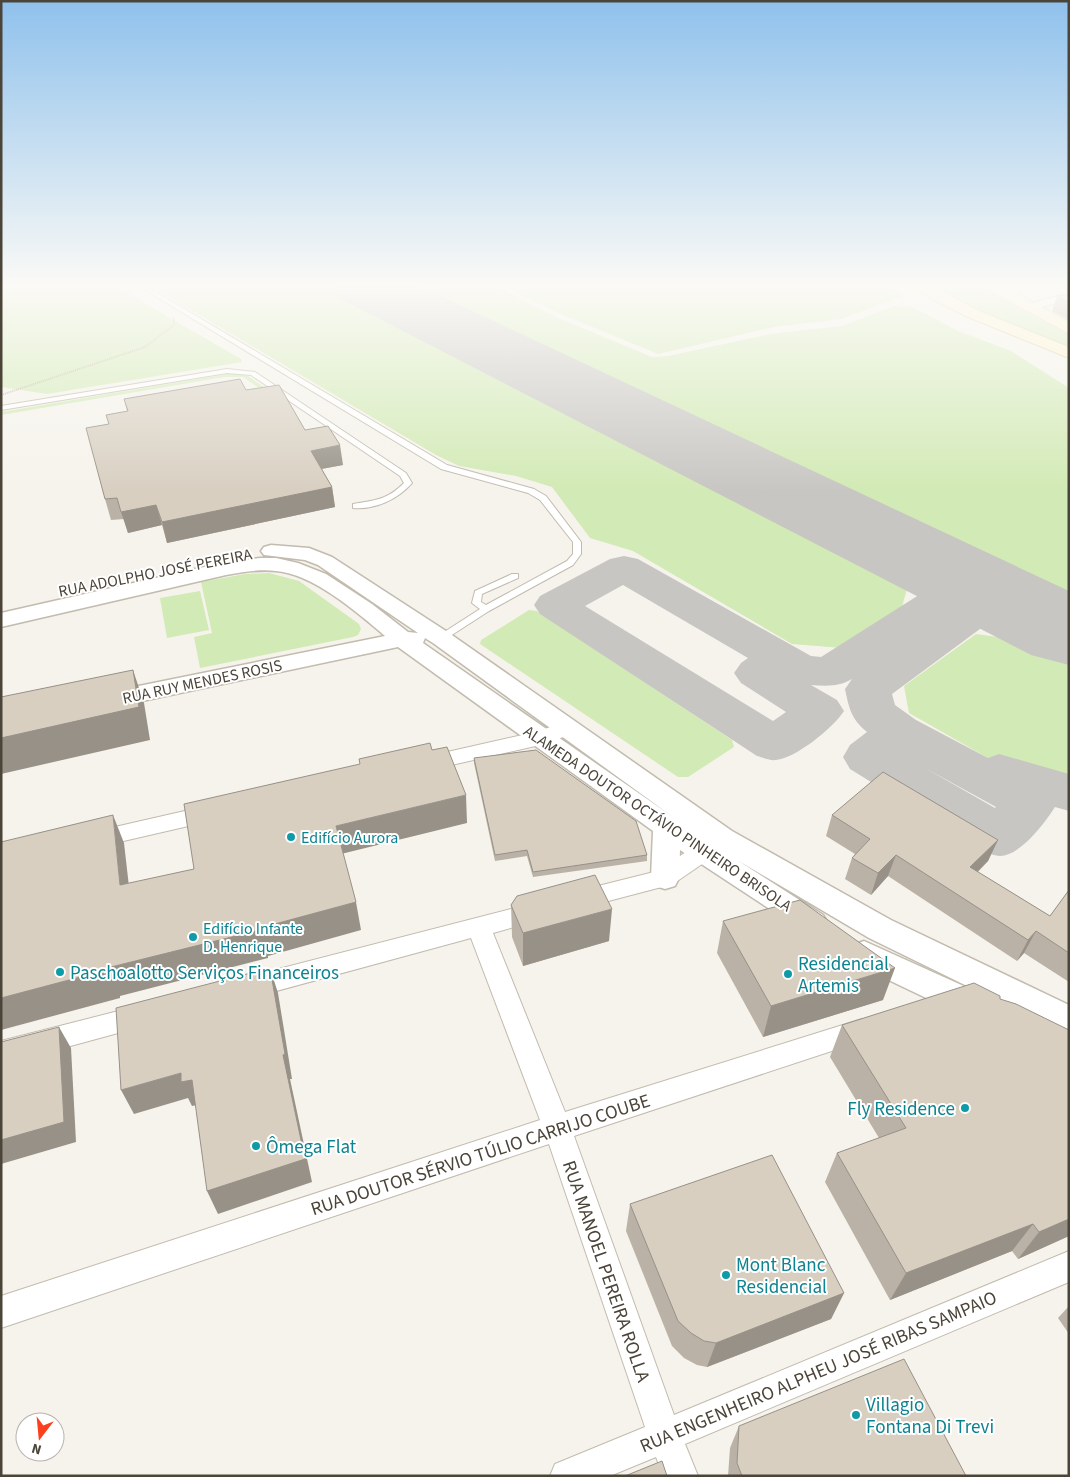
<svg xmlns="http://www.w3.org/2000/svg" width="1070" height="1477" font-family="'Source Sans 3',sans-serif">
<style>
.green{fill:#d2eab5}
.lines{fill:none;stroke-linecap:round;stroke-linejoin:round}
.taxiway{fill:#c8c6c3;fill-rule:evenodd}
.runway{fill:#c8c6c3;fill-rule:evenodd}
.service-casing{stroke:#c2bbae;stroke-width:2}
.minor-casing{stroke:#c2bbae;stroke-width:2}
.tertiary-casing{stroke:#c2bbae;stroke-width:3}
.secondary-casing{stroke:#d6c79b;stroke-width:2}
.path{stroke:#c4b79f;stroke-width:2;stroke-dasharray:1 1;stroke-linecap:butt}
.service{fill:#fff;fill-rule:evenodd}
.minor{fill:#fff;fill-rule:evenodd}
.tertiary{fill:#fff;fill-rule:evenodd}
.secondary{fill:#fff3cd;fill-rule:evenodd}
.wall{fill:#bab2a6}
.shaded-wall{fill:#979187}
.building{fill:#d8cfc1;stroke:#979187}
.culture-dot{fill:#0f9aa8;stroke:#fff;stroke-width:2}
.labels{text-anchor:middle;stroke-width:4;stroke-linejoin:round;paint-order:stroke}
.street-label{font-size:16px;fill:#4b4439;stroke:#fff}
.culture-label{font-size:16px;fill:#0d838f;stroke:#fff;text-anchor:start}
.near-culture-label{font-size:19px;fill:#0d838f;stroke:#fff;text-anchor:start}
.near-street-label{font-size:19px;fill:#4b4439;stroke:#fff}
</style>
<rect width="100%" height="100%" fill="#f6f3ec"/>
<g class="green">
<polygon points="1,285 113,285 241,359 242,362 47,394 1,387"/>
<polygon points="149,285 325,285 895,569 908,585 902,607 842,648 792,644 633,551 590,538 552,487 516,476 459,466 436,455"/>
<polygon points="405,285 493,285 549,314 652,357 668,356 770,334 842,326 894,306 912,307 958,331 1011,351 1069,388 1069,598 403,286"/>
<polygon points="502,285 889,285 904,296 841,319 774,327 658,354 556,312"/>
<polygon points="930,285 978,285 1069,336 1069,348 969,308"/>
<polygon points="234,373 248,376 271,392 266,393 243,377 224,377 1,415 1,412"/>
<polygon points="269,573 299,581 359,624 361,629 358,635 353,637 200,668 194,637 212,633 201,582 245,574"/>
<polygon points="200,591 209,630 167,638 160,598"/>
<polygon points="529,610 537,611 732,740 734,747 688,777 678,777 480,644 481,640"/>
<polygon points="976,634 1028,641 1069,662 1069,784 988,758 909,713 904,686"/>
</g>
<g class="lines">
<g class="taxiway">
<polygon points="380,285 406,285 398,303 388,305 378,303 374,297"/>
<path d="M933 553 947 556 953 565 965 597 961 603C988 596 1031 604 1058 611L1064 620 1058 629 1043 633 984 626 892 694 895 705 916 720 988 758 999 754 1069 774V811L1055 807C1045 823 1020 856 1000 856 994 856 987 852 981 850L850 769 843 757 850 745 867 732C851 719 849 708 845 689L852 679C839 687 826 686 811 685L837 700 844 711C833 728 796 758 776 760 770 761 762 757 757 756L540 614 534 605 540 596 610 559 624 556 638 559 811 656 821 657 922 593 913 565 919 556ZM623 585 748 658 741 663 734 673 741 683 786 712 773 721 585 606ZM925 768 996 807 995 808Z"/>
</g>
<polygon class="runway" points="331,285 417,285 1069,591 1069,665 1031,655 341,299"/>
<defs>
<g id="service">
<polygon points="137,285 144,285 447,465 534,489 546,496 581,542 581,554 573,565 489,611 444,640 438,640 437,638 438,636 480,609 472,603 475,591 512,574 518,574 518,578 482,594 481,602 486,605 567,561 573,554 573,542 540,500 528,493 441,469"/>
<path d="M227 369 255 372 406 473 412 483C398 499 375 510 353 508V504C376 500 387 500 404 483L400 476 251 375 227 373 1 410V406Z"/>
</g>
<g id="minor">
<polygon points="1069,293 1069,300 1029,310 1023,307 1025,305"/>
<polygon points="568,721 575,723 578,728 575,733 540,745 425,771 418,769 415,764 418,759 425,757 536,732"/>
<polygon points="211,805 219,807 222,813 219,819 93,848 85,846 82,840 85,834 93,832"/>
<polygon points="716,835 724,837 727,843 724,849 673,884 578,909 570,907 566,900 570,893 658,871 708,837"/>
<polygon points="538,902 546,904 550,911 546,918 493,933 565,1112 862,1019 871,1022 875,1030 871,1038 862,1041 574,1136 674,1415 1069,1251 1069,1282 685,1444 698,1476 663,1476 656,1457 610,1476 550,1476 555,1464 645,1427 549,1144 1,1328 1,1296 540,1120 471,938 247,999 238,996 234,988 238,980 247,977"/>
<polygon points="142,1005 151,1008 155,1016 151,1024 1,1065 1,1041"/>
</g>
<g id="tertiary">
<path d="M271 545 309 548 332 557 449 633 732 831 891 920 1069 1005V1036L869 938 737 860 823 915 828 923 823 931 813 935 803 931 680 850 679 878 675 886 665 889 655 886 651 878 653 831 398 647 109 708 101 706 97 700 101 694 109 692 385 636C357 612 313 574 276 571 259 569 242 572 226 575L1 627V613L226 562 260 558H276L298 563 326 574 372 604 408 632 418 633 318 565 305 560 264 555 261 551 264 547ZM425 638 433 643 673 817 423 643Z"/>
<polygon points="864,941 988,997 993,1007 988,1017 977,1021 966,1017 853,963 849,954 853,945"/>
</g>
<g id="secondary">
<polygon points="913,285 930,285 979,311 1069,347 1069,358 968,317 932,299"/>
<polygon points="983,285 1001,285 1069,322 1069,334 985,288"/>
</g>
</defs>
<use href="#service" class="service-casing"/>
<use href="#minor" class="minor-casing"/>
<use href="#tertiary" class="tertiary-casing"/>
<use href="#secondary" class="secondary-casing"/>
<polyline class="path" points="1,395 145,347 174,325 174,317"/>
<use href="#service" class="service"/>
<use href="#minor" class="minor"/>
<use href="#tertiary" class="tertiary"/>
<use href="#secondary" class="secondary"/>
</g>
<g class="wall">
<polygon points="1069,294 1069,320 1052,311 1057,296"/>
<polygon points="246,390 305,430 343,465 322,469 332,487 335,507 167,543 162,525 128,533 124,519 111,520 105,499 109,424 127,411 124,399"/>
<polygon points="474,758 647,855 647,861 533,877 527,856 495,861 474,763"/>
<polygon points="832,815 998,840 988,861 978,872 1050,916 1069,890 1069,982 1024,953 1017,961 888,876 871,895 845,879 852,858 855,854 826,836"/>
<polygon points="511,905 609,941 523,966 512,937"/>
<polygon points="723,921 883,1000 763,1037 717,953"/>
<polygon points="1000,999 1069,1236 1018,1259 1012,1251 890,1300 825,1182 837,1153 879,1138 830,1057 842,1025"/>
<polygon points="630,1204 844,1293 831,1319 707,1367 697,1365 684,1358 672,1346 626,1231"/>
<polygon points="1069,1306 1069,1334 1058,1318"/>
<polygon points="739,1426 966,1476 728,1476 730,1448"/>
</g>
<g class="shaded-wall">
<polygon points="340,445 343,465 315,470 311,451"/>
<polygon points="332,487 335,507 167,543 162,522"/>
<polygon points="156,505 162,525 128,533 121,512"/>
<polygon points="133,670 144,703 150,740 1,774 1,738"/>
<polygon points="466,795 467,823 341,854 336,826"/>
<polygon points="113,815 124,843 132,913 120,885"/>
<polygon points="998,840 988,861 961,888 970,867"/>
<polygon points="896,855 888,876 871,895 878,873"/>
<polygon points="356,902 361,930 268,956 268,958 120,996 120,998 1,1030 1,998 107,968"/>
<polygon points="612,909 609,941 523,966 523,933"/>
<polygon points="1036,931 1024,953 1017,961 1028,940"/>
<polygon points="270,968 278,993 292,1079 290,1079 312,1182 218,1214 207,1191"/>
<polygon points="895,968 883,1000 763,1037 771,1006"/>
<polygon points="59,1027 71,1048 76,1142 1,1164 1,1140"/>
<polygon points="181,1073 192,1080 202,1104 192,1106 188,1098 134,1114 121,1090"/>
<polygon points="1069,1219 1069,1236 1018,1259 1039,1232"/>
<polygon points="1033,1224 1012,1251 890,1300 906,1273"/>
<polygon points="844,1293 831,1319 707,1367 716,1343"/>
</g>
<g class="building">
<polygon points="1069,294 1069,303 1057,296"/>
<polygon points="240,379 246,390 279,385 305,430 328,426 340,445 311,451 332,487 162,522 156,505 121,512 117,498 105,499 86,428 109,424 106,415 128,411 124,399"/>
<polygon points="133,670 139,707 1,738 1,697"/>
<polygon points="430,743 432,750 447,747 466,795 336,826 356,902 260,928 260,930 107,968 107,970 1,998 1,842 113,815 120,885 194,869 184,804 360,764 359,759"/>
<polygon points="536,750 636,821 647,855 533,872 527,850 495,855 474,758"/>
<polygon points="883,772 998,840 970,867 1050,916 1069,890 1069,953 1036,931 1028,940 896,855 878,873 852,858 870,839 832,815"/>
<polygon points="595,875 612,909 523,933 511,905 517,896"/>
<polygon points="800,900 895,968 771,1006 723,921"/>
<polygon points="270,968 285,1054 283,1055 305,1159 207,1191 192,1080 181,1082 181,1073 121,1090 116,1008"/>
<polygon points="974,983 1000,996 1000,999 1016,1004 1069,1030 1069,1219 1039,1232 1033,1224 906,1273 837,1153 906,1128 842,1025"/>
<polygon points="59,1027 64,1122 1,1140 1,1042"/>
<polygon points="772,1155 844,1293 716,1343 704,1341 691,1333 678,1321 630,1204"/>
<polygon points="904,1359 966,1476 742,1476 737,1463 739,1426"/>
<polygon points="662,1461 667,1476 625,1476"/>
</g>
<linearGradient id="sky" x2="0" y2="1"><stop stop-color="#8fc1ec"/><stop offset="0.58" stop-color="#fbfaf6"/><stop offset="1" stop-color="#fbfaf6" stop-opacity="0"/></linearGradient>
<rect width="1070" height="492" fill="url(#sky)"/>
<g class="culture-dot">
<circle cx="291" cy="837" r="5"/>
<circle cx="193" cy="937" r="5"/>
<circle cx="60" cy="972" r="5"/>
<circle cx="788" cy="974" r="5"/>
<circle cx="965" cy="1108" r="5"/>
<circle cx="256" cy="1146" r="5"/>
<circle cx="726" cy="1275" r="5"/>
<circle cx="856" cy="1415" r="5"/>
</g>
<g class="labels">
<g class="street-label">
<text transform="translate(155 572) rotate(-11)" y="6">RUA ADOLPHO JOSÉ PEREIRA</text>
<text transform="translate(202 681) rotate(-12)" y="6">RUA RUY MENDES ROSIS</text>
<text transform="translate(658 818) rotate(34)" y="6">ALAMEDA DOUTOR OCTÁVIO PINHEIRO BRISOLA</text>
</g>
<g class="culture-label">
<text x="301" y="843">Edifício Aurora</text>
<text x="203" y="934">Edifício Infante<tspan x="203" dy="18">D. Henrique</tspan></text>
</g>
<g class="near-culture-label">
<text x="798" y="970">Residencial<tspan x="798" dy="22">Artemis</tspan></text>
<text x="70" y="979">Paschoalotto Serviços Financeiros</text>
<text x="955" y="1115" text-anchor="end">Fly Residence</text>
<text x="266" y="1153">Ômega Flat</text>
<text x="736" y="1271">Mont Blanc<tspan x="736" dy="22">Residencial</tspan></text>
<text x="866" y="1411">Villagio<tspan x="866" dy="22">Fontana Di Trevi</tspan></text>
</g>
<g class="near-street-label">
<text transform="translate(480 1154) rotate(-18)" y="7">RUA DOUTOR SÉRVIO TÚLIO CARRIJO COUBE</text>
<text transform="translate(607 1271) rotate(71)" y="7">RUA MANOEL PEREIRA ROLLA</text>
<text transform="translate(818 1371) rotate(-23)" y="7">RUA ENGENHEIRO ALPHEU JOSÉ RIBAS SAMPAIO</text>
</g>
</g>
<rect width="1070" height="1477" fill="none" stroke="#4b4439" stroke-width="5"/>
<g transform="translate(40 1437) rotate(196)"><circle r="24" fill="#ffffff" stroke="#b7b4b0"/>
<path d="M0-4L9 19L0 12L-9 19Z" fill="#fc3f1d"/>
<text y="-8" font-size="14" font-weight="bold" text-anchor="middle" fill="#4b4439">N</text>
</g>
</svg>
